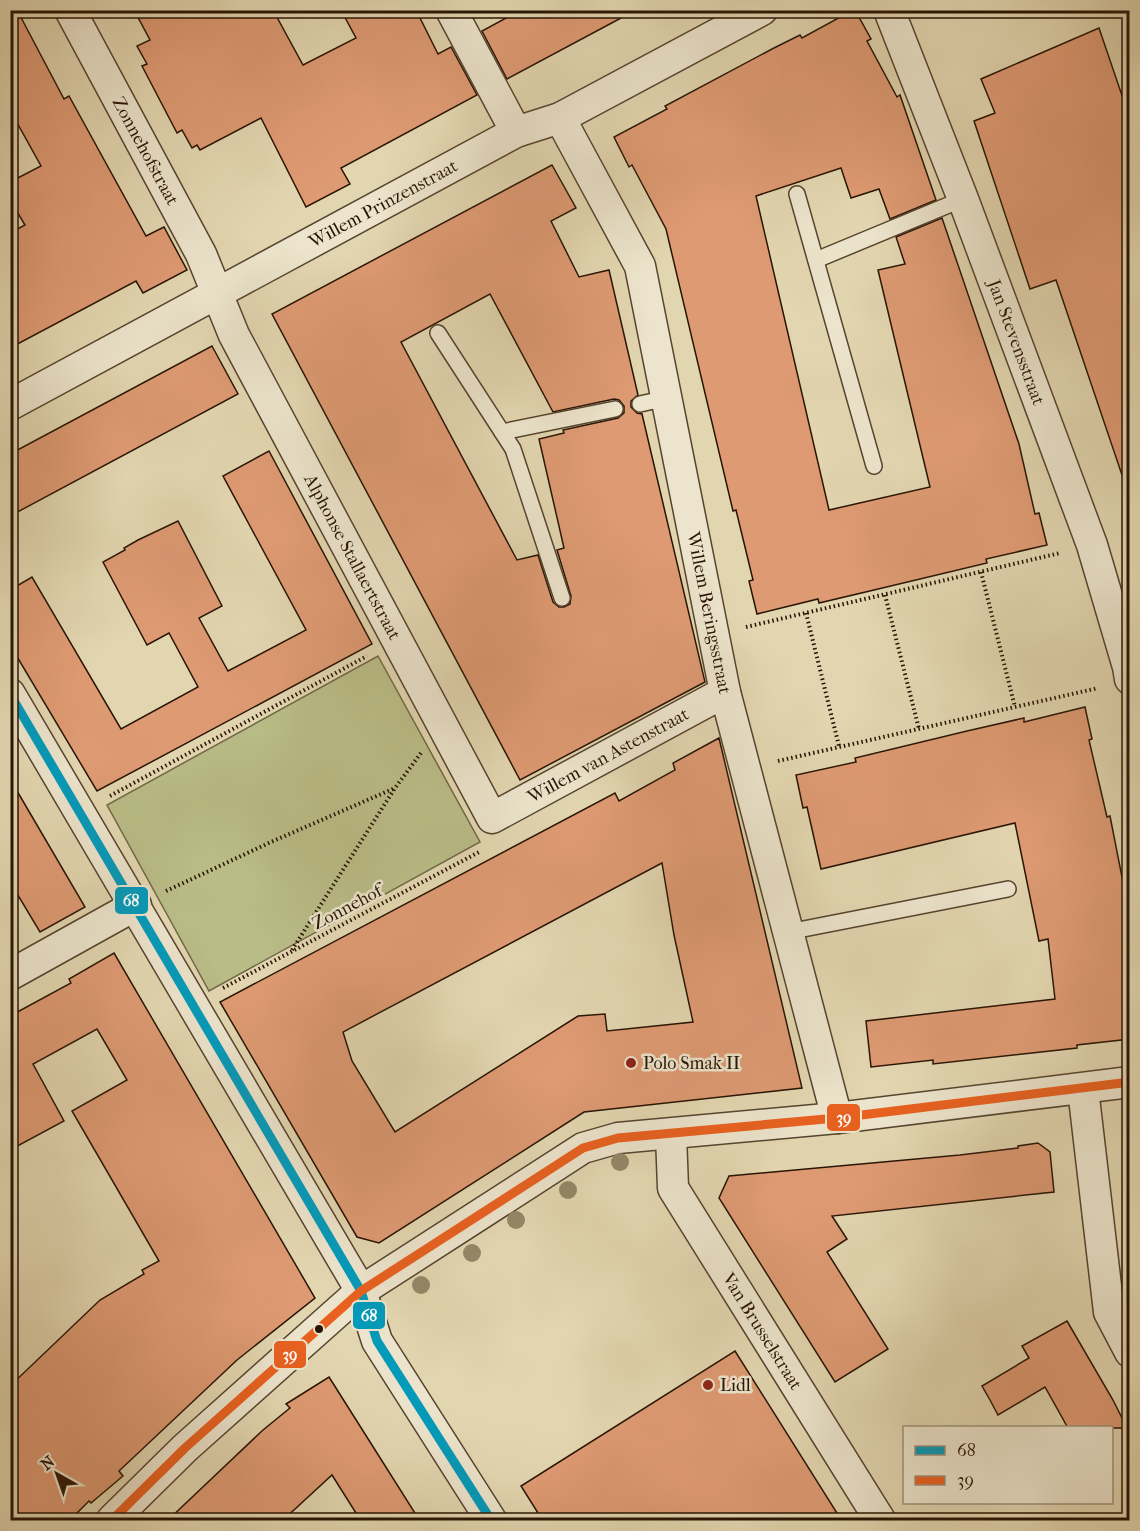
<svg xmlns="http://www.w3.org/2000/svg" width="1140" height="1531" font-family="'IM FELL French Canon',serif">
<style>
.green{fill:#b9bc87;stroke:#706846;stroke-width:1.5}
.building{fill:#de9a73;stroke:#281404;stroke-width:1.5;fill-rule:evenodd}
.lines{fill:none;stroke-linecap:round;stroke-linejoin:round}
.service-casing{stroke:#56442f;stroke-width:18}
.minor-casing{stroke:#56442f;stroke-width:33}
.path{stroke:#281404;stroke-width:4;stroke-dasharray:1.5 3;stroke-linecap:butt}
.service{stroke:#ece4cc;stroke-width:15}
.minor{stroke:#ece4cc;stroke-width:30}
.bus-1-casing{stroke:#ece4cc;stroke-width:14}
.bus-2-casing{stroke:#ece4cc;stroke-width:14}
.bus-1{stroke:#049aba;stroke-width:9}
.bus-2{stroke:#e86120;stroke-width:9}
.tree{fill:#948767}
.poi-dot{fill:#8f2418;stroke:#ece4cc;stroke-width:2}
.bus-dot{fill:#281404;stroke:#ece4cc;stroke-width:2}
.labels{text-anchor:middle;stroke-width:5;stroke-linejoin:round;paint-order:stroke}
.street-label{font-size:18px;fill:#281404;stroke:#ece4cc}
.poi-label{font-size:18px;fill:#281404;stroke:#ece4cc;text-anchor:start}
.line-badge{stroke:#ece4cc;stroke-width:2}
.badge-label{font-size:16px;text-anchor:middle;font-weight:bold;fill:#fff}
</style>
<rect width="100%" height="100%" fill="#e2d6b0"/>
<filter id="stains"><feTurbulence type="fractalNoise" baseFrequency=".00333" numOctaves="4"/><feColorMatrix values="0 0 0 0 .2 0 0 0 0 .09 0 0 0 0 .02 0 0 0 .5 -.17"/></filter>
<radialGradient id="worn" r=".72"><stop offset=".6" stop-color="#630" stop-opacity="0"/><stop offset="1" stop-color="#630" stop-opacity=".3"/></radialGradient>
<polygon class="green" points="378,656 480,842 209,991 107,805"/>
<g class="building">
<polygon points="10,10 17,10 64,99 69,96 146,236 164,227 187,270 143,293 136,281 10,348 10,233 25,225 10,200 10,182 41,166 10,110"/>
<polygon points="134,10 273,10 303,65 356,38 341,10 416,10 438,54 451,47 477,95 341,168 350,184 306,207 261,118 200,150 197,145 192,148 182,130 177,133 142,66 147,64 137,46 150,40"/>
<polygon points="521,10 636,10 507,79 482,31"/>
<polygon points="853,10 855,10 871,39 867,41 897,97 900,95 936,200 890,219 879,189 851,198 841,168 756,196 829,510 930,487 878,270 905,264 896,237 942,218 1019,444 1035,514 1039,513 1047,545 986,559 987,563 874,590 819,603 818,599 757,614 749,581 753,580 736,510 733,511 666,229 632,165 629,167 614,137 667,109 665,106 772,49 800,35 802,38"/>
<polygon points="1099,28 1130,119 1130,480 1124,481 1056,280 1030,289 974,121 995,113 981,79"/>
<path d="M552 165 576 208 551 221 579 277 609 270 638 395 631 401V407L637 413 642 414 705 682 520 780 272 314ZM490 294 553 412 614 399 619 400 624 406V413L618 418 563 430 564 433 539 439 564 548 557 550 571 596 570 604 564 607H559L553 602 538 555 517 560 401 342Z"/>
<polygon points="212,346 238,394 10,516 10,454"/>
<polygon points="269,451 372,644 97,791 10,645 10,590 32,577 121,729 198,687 169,633 147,645 103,562 125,550 124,548 138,540 178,521 222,606 199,618 228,671 306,630 223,476"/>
<polygon points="1085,707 1092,739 1089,740 1107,817 1110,816 1130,918 1130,924 1123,925 1130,986 1130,1039 1077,1045 1077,1048 933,1064 933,1060 871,1067 866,1021 1055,999 1048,939 1039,941 1015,823 821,869 807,807 803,808 796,775 856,762 855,758 967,731 1024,718 1024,722"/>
<path d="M719 738 802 1088 584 1112 379 1243 357 1237 220 1002 615 793 619 801 675 770 673 763ZM662 863 674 935 693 1022 607 1031 605 1014 578 1016 395 1132 352 1061 343 1032Z"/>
<polygon points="10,779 85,907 40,932 10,882"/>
<polygon points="114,953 315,1298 237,1360 119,1471 123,1476 91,1503 89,1501 69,1521 10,1521 10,1386 100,1300 144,1274 142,1270 159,1261 72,1111 127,1080 97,1029 33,1064 64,1121 10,1150 10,1016 71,983 69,979"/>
<polygon points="1038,1143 1050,1152 1054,1192 832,1216 847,1239 827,1252 888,1349 835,1382 719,1198 729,1176 960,1155 1018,1148 1018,1146"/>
<polygon points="1067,1321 1113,1400 1127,1428 1068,1428 1045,1387 998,1415 990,1400 982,1386 1029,1358 1022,1346"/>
<polygon points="735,1351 842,1521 543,1521 521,1486"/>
<polygon points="329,1377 420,1521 361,1521 332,1475 282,1521 167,1521 263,1430 290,1408 286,1404"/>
</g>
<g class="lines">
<defs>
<g id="service">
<polyline points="797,194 874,466"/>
<polyline points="816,260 963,199"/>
<polyline points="438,333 513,449 562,598"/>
<polyline points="640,404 667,398"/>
<polyline points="502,432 615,409"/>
<polyline points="788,932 1008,889"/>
</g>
<g id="minor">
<path id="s1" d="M70 10 201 254 234 335 492 818 725 692"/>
<polyline points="451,10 516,132"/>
<path id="s2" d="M889 10 963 199 1092 545 1128 667 1130 679"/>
<path id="s3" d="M560 118 640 266 725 692 837 1118"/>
<path id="s4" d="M10 405 516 132 560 118 762 10"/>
<polyline points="10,694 361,1291 377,1341 491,1520"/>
<polyline points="10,975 136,905"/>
<polyline points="1083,1089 1109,1312 1130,1352"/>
<path id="s5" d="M671 1135 673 1188 880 1520"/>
<polyline points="112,1520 185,1448 361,1291 583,1148 618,1138 837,1118 1130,1082"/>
</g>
</defs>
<use href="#service" class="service-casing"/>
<use href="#minor" class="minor-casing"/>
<g class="path">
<polyline points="981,572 1015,707"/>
<polyline points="885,595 919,729"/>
<polyline points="806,613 839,746"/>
<polyline points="746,627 1060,553"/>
<polyline points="778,761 1098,688"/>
<polyline points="110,796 367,656"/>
<polyline points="166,891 271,842 395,788"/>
<polyline points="292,950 395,788 421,753"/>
<polyline points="223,988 481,851"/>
</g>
<use href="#service" class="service"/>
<use href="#minor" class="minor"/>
<defs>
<polyline id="bus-1" points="10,694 361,1291 377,1341 491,1520"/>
<polyline id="bus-2" points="112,1520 185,1448 361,1291 583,1148 618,1138 837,1118 1130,1082"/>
</defs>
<use href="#bus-1" class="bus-1-casing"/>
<use href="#bus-2" class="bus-2-casing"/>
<use href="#bus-1" class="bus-1"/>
<use href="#bus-2" class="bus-2"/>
</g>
<g class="tree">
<circle cx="620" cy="1162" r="9"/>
<circle cx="568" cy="1190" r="9"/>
<circle cx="516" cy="1220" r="9"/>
<circle cx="472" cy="1253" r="9"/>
<circle cx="421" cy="1285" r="9"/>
</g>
<g class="poi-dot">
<circle cx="631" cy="1063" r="6"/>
<circle cx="708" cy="1385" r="6"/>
</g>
<circle class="bus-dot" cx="319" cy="1329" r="5"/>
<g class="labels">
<g class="street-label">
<text dy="6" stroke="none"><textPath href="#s1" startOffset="160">Zonnehofstraat</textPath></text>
<text dy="6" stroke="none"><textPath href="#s4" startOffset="424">Willem Prinzenstraat</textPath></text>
<text dy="6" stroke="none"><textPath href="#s2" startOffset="356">Jan Stevensstraat</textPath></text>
<text dy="6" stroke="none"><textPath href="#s1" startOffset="616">Alphonse Stallaertstraat</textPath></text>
<text dy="6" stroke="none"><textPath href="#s3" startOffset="522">Willem Beringsstraat</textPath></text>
<text dy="6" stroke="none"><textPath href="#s1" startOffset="1044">Willem van Astenstraat</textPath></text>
<text transform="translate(347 907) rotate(-28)" y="6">Zonnehof</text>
<text dy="6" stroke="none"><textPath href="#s5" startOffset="222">Van Brusselstraat</textPath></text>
</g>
<g class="poi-label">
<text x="643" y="1069">Polo Smak II</text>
<text x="720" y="1391">Lidl</text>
</g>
</g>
<g class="line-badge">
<rect x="114" y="886" width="35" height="29" rx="6" fill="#049aba"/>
<rect x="826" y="1103" width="35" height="29" rx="6" fill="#e86120"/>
<rect x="352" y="1301" width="34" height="29" rx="6" fill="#049aba"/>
<rect x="273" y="1340" width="34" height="29" rx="6" fill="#e86120"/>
</g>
<g class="badge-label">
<text x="131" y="906">68</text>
<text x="844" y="1123">39</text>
<text x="369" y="1321">68</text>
<text x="290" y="1360">39</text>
</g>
<rect width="1140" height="1531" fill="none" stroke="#e2d6b0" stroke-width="36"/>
<rect x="12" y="12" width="1116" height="1507" fill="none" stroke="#281404" stroke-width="3"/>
<rect x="18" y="18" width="1104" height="1495" fill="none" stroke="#281404" stroke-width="1.5"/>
<rect x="903" y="1426" width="210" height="78" fill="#ece4cc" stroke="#9e917c" stroke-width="1.5"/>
<rect x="915" y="1446" width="30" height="9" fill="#049aba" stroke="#9e917c" stroke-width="1.5"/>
<text x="957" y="1456" font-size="18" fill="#281404">68</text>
<rect x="915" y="1476" width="30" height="9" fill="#e86120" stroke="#9e917c" stroke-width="1.5"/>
<text x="957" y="1486" font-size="18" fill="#281404">39</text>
<g transform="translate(57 1474) rotate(320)" stroke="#ece4cc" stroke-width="4.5" paint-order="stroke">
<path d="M0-4.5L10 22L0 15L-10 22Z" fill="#281404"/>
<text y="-9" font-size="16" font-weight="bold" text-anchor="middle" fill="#281404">N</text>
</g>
<rect width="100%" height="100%" filter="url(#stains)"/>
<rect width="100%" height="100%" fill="url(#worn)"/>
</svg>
